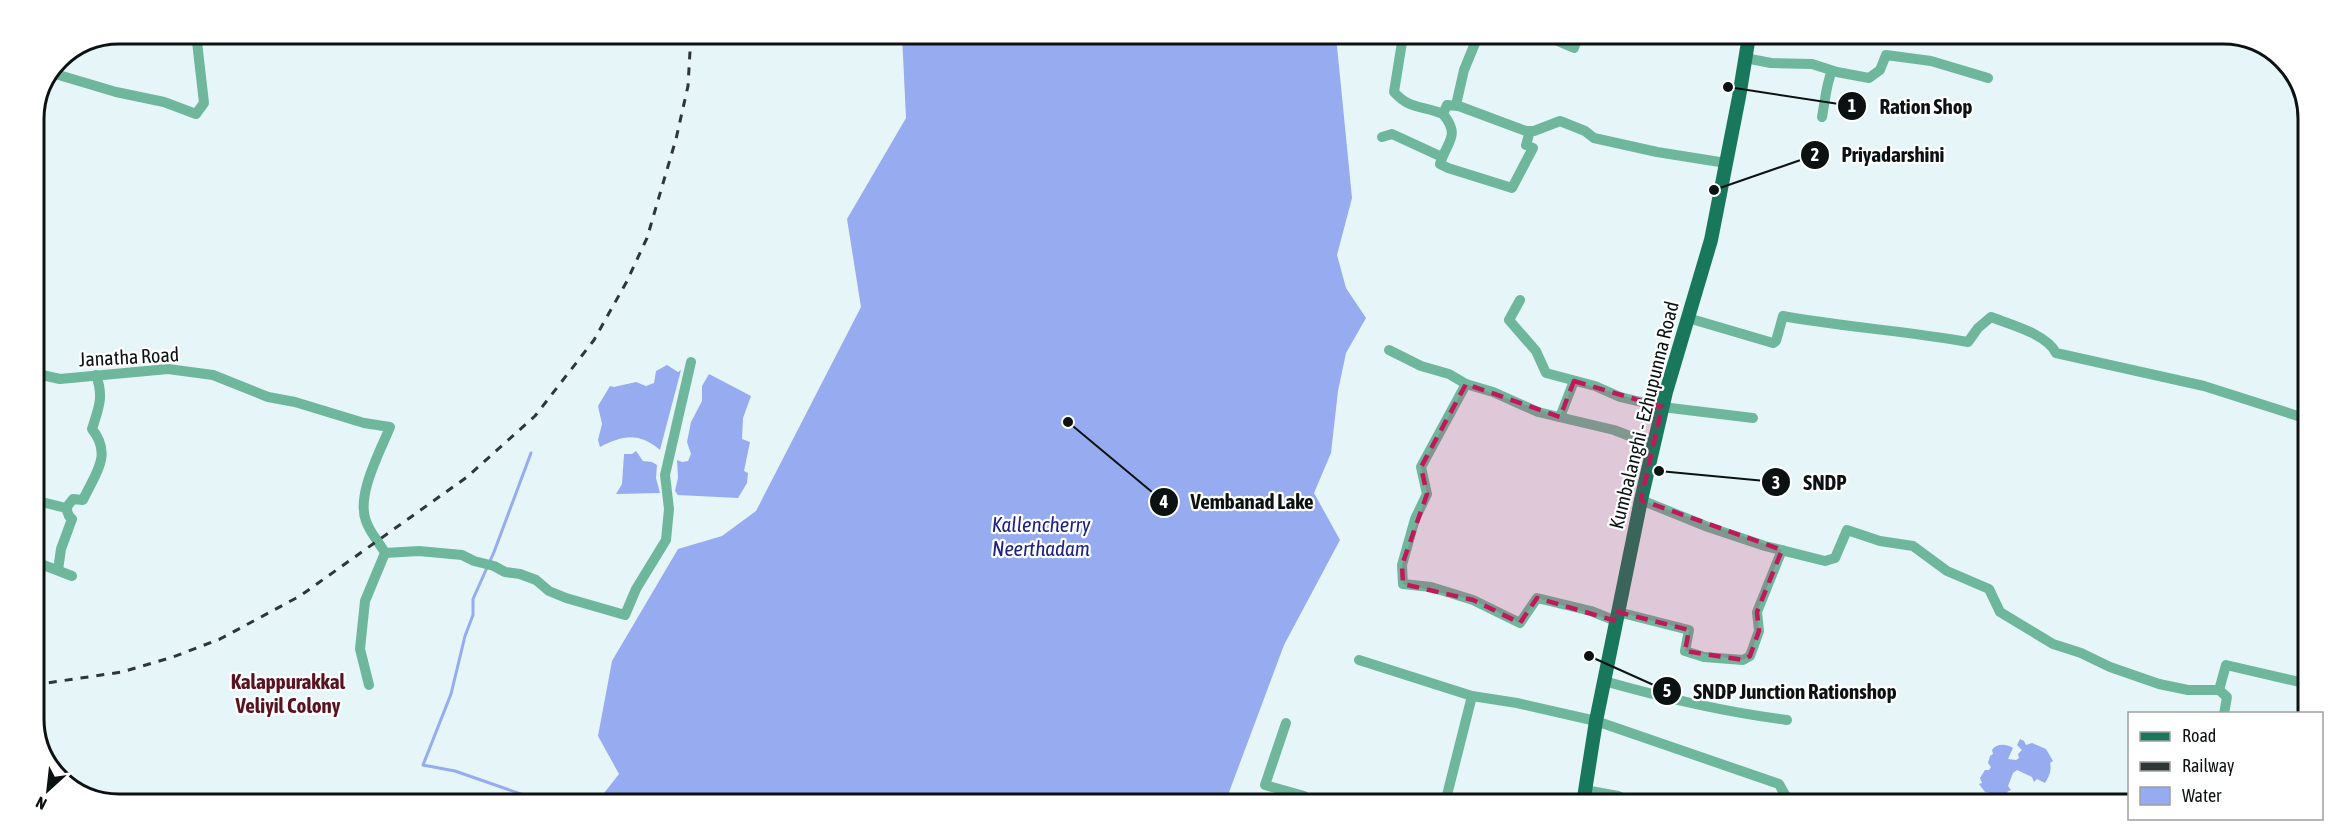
<svg xmlns="http://www.w3.org/2000/svg" width="2341" height="838" font-family="'Asap Condensed',sans-serif">
<style>
.water{fill:#96abf0}
.lines{fill:none;stroke-linecap:round;stroke-linejoin:round}
.stream{stroke:#96abf0;stroke-width:3}
.minor{stroke:#6eb79c;stroke-width:10}
.major{stroke:#19785c;stroke-width:14}
.rail{stroke:#2e3636;stroke-width:3;stroke-dasharray:8 8;stroke-linecap:butt}
.marked{fill:#c2185b;fill-opacity:0.2;stroke:#c2185b;stroke-width:4.5;stroke-dasharray:12 8;stroke-linejoin:round}
.labels{text-anchor:middle;stroke-width:4.5;stroke-linejoin:round;paint-order:stroke}
.street-label{font-size:20px;fill:#0c1212;stroke:#fff}
.water-label{font-size:21px;font-style:italic;fill:#1c2283;stroke:#fff}
.neighbourhood-label{font-size:21px;font-weight:bold;fill:#581320;stroke:#fff}
.rim{fill:none;stroke:#0c1212;stroke-width:3}
.leader{fill:none;stroke:#0c1212;stroke-width:2}
.callout-dot{fill:#0c1212;stroke:#fff;stroke-width:2}
.mark-label{font-size:18px;text-anchor:middle;font-weight:bold;fill:#fff}
.callout-label{font-size:21px;text-anchor:middle;font-weight:bold;fill:#0c1212;stroke:#fff;stroke-width:4.5;stroke-linejoin:round;paint-order:stroke}
</style>
<rect width="100%" height="100%" fill="#e6f6f8"/>
<g class="water">
<polygon points="902,35 1336,36 1352,198 1337,255 1346,288 1366,318 1346,353 1338,391 1331,453 1314,493 1340,540 1284,645 1225,803 597,802 619,774 598,736 612,661 678,549 722,536 756,511 861,307 847,219 906,118"/>
<path d="M667 365 678 372 681 370 660 450C639 432 623 435 600 447L598 440 602 424 598 406 610 386 614 387 636 382 646 386 654 383 656 371Z"/>
<polygon points="709,374 751,396 743,418 742,439 750,442 744,471 748,473 747,483 738,498 678,495 675,491 678,478 677,460 682,462 688,461 691,454 687,442 691,422 702,401 702,386"/>
<polygon points="636,451 643,461 652,462 657,465 656,478 660,493 616,494 622,484 624,454 632,454"/>
<path d="M2020 739 2024 741 2026 745 2032 743 2046 749 2053 761 2050 763C2052 771 2049 776 2045 783L2037 779 2034 782 2032 777 2017 770 2013 773 2008 786 2011 790 2007 792 2009 796 2007 800 1995 794 1985 792 1979 784 1982 783 1980 778 1985 770H1989L1991 767 1988 763 1990 756 1993 754 1992 750C1997 743 2006 744 2013 748L2008 759 2016 760 2019 758 2018 754 2022 750 2017 745Z"/>
</g>
<g class="lines">
<polyline class="stream" points="531,453 494,552 473,599 473,615 465,636 451,694 423,765 455,771 541,801"/>
<g class="minor">
<path d="M1403 36 1394 92C1410 110 1422 105 1443 114"/>
<polyline points="1478,36 1464,70 1456,105 1526,131 1534,131 1560,121 1585,131 1594,138 1657,152 1726,163"/>
<polyline points="1546,36 1574,48 1578,36"/>
<polyline points="1745,58 1771,63 1812,64 1837,72 1869,78 1880,70 1886,55 1931,61 1988,78"/>
<polyline points="52,73 116,92 164,102 196,114 204,103 196,33"/>
<path d="M1458 106 1447 105 1443 114C1461 136 1447 141 1440 164L1448 168 1512 188 1533 148 1526 145 1530 131"/>
<path d="M1822 117C1825 102 1826 84 1832 71"/>
<polyline points="1382,137 1392,134 1442,157"/>
<polyline points="1520,300 1509,320 1536,351 1546,373 1595,386 1620,397 1662,407 1753,418"/>
<path d="M1688 318 1773 343 1776 341 1783 316C1844 327 1906 331 1968 342L1978 328 1991 317C2009 324 2047 334 2056 353L2204 386 2301 417"/>
<polyline points="1389,350 1421,366 1449,374 1466,384"/>
<path d="M33 373 60 379 168 369 213 375 268 397 295 402 364 423 390 427C380 452 356 495 366 521 370 533 379 542 385 553L365 601 360 649 369 685"/>
<polyline points="1560,417 1574,381"/>
<path d="M33 497 42 502 66 508 73 499 83 500C95 474 113 455 92 429 99 407 104 397 96 375"/>
<polyline points="1641,500 1708,527 1765,546 1825,561 1835,558 1847,530 1880,541 1913,546 1947,571 1989,589 2000,612 2053,644 2081,653 2110,667 2159,684 2188,690 2219,690 2226,665 2304,683"/>
<polyline points="385,553 419,551 462,555 474,561 494,566 505,572 520,574 536,580 549,591 566,598 625,615 636,589 666,540 669,509 665,475 691,362"/>
<polyline points="33,561 72,576"/>
<polyline points="58,570 61,549 72,519 69,516 66,508"/>
<polyline points="1618,612 1689,630 1685,651 1704,657 1743,660 1750,656 1759,631 1757,612 1782,550"/>
<polyline points="1616,621 1591,611 1537,598 1520,623 1473,600 1431,587 1403,584 1402,565 1415,519 1427,494 1421,467 1466,384 1493,392 1538,412 1614,430 1653,445"/>
<polyline points="1359,660 1472,696 1517,703 1596,721 1779,784 1790,804"/>
<path d="M1604 681C1664 698 1725 712 1787 720"/>
<polyline points="2219,690 2227,697 2224,714"/>
<polyline points="1286,723 1265,785 1304,796 1308,803"/>
<polyline points="1585,790 1618,796 1634,804"/>
<polyline points="1445,803 1472,696"/>
</g>
<polyline class="major" points="1583,804 1596,721 1641,500 1666,392 1711,240 1739,97 1749,36"/>
<polyline class="rail" points="33,685 122,672 173,657 220,639 300,596 467,477 535,416 594,340 627,281 647,238 676,139 688,86 691,34"/>
</g>
<path class="marked" d="M1574 381 1662 407 1641 500 1782 550 1757 612 1759 631 1750 656 1743 660 1685 651 1689 630 1618 612 1616 621 1537 598 1520 623 1473 600 1403 584 1402 565 1427 494 1421 467 1466 384 1560 417Z"/>
<g class="labels">
<g class="street-label">
<text transform="translate(129 357) rotate(-3)" y="7">Janatha Road</text>
<text transform="translate(1644 415) rotate(-76)" y="7">Kumbalanghi - Ezhupunna Road</text>
</g>
<g class="water-label">
<text x="1041" y="532">Kallencherry<tspan x="1041" dy="24">Neerthadam</tspan></text>
</g>
<g class="neighbourhood-label">
<text x="288" y="689">Kalappurakkal<tspan x="288" dy="24">Veliyil Colony</tspan></text>
</g>
</g>
<path d="M0 0H2341V838H0ZM119 44H2223A75 75 0 0 1 2298 119V719A75 75 0 0 1 2223 794H119A75 75 0 0 1 44 719V119A75 75 0 0 1 119 44Z" fill="#fff" fill-rule="evenodd"/>
<path class="rim" d="M119 44H2223A75 75 0 0 1 2298 119V719A75 75 0 0 1 2223 794H119A75 75 0 0 1 44 719V119A75 75 0 0 1 119 44Z"/>
<path class="leader" d="M1728 87L1852 106M1714 190L1815 155M1659 471L1776 482M1068 422L1164 502M1589 656L1667 691"/>
<g class="callout-dot">
<circle cx="1728" cy="87" r="6"/>
<circle cx="1714" cy="190" r="6"/>
<circle cx="1659" cy="471" r="6"/>
<circle cx="1068" cy="422" r="6"/>
<circle cx="1589" cy="656" r="6"/>
<circle cx="1852" cy="106" r="15"/>
<circle cx="1815" cy="155" r="15"/>
<circle cx="1776" cy="482" r="15"/>
<circle cx="1164" cy="502" r="15"/>
<circle cx="1667" cy="691" r="15"/>
</g>
<g class="mark-label">
<text x="1852" y="112">1</text>
<text x="1815" y="161">2</text>
<text x="1776" y="489">3</text>
<text x="1164" y="508">4</text>
<text x="1667" y="697">5</text>
</g>
<g class="callout-label">
<text x="1926" y="114">Ration Shop</text>
<text x="1893" y="162">Priyadarshini</text>
<text x="1825" y="490">SNDP</text>
<text x="1252" y="509">Vembanad Lake</text>
<text x="1795" y="699">SNDP Junction Rationshop</text>
</g>
<rect x="2128" y="712" width="195" height="108" fill="#ffffff" stroke="#9ea0a0" stroke-width="1.5"/>
<rect x="2140" y="732" width="30" height="9" fill="#19785c" stroke="#9ea0a0" stroke-width="1.5"/>
<text x="2182" y="742" font-size="18" fill="#0c1212">Road</text>
<rect x="2140" y="762" width="30" height="9" fill="#2e3636" stroke="#9ea0a0" stroke-width="1.5"/>
<text x="2182" y="772" font-size="18" fill="#0c1212">Railway</text>
<rect x="2140" y="787" width="30" height="18" fill="#96abf0" stroke="#9ea0a0" stroke-width="1.5"/>
<text x="2182" y="802" font-size="18" fill="#0c1212">Water</text>
<g transform="translate(48 790) rotate(207)" stroke="#ffffff" stroke-width="4.5" paint-order="stroke">
<path d="M0-4.5L10 22L0 15L-10 22Z" fill="#0c1212"/>
<text y="-9" font-size="16" font-weight="bold" text-anchor="middle" fill="#0c1212">N</text>
</g>
</svg>
